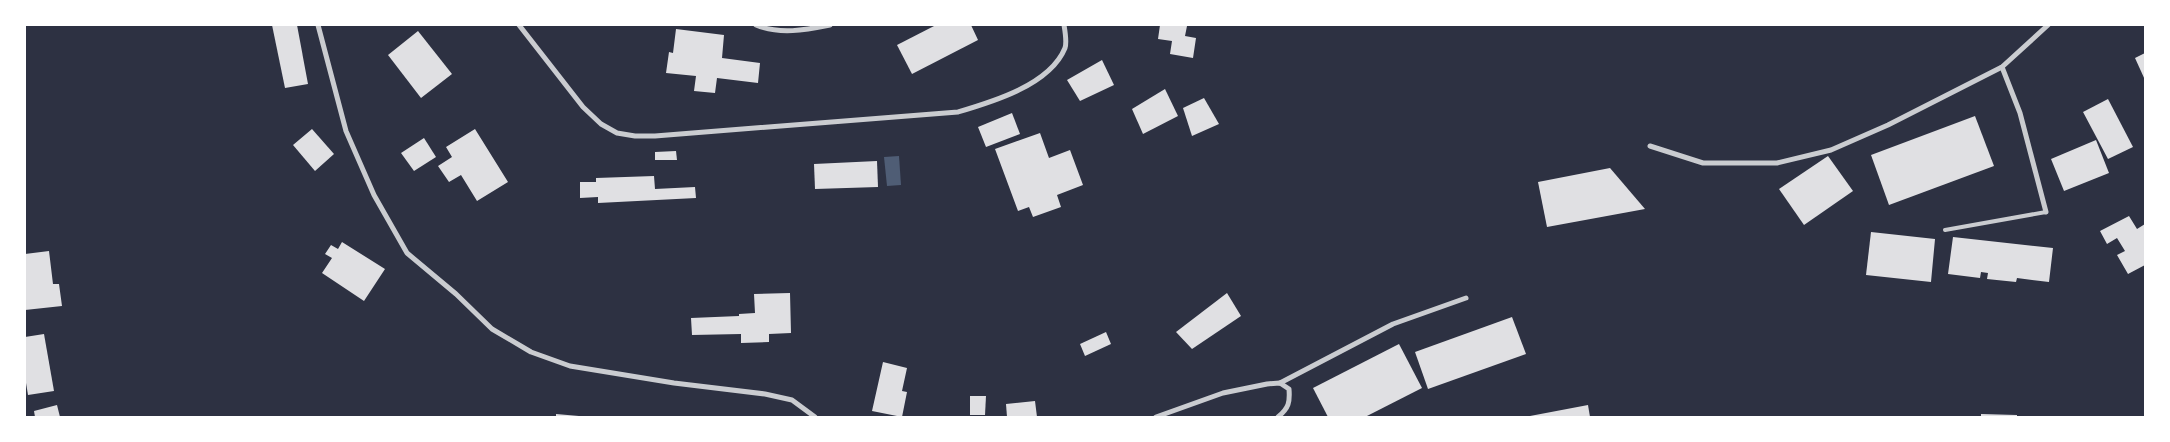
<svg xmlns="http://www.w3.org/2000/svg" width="2170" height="442" font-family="'PT Sans Narrow',sans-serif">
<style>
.water{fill:#4f5d75}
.building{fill:#e0e0e3}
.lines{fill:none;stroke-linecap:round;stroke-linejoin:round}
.service{stroke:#caccd0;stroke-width:4}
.minor{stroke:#caccd0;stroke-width:5}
</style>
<rect width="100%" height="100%" fill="#2d3142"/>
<polygon class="water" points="899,156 901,185 887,186 884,157"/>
<g class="building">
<polygon points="272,25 297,25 308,84 285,88"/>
<polygon points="936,25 971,25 978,40 912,74 897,45"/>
<polygon points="1160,25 1187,26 1185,36 1196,38 1193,58 1170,54 1172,41 1158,39"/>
<polygon points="676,29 724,35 722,58 760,63 758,83 717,78 715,93 694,91 696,76 666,73 669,52 673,53"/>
<polygon points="418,31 452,74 421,98 388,55"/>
<polygon points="2145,53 2145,80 2135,58"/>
<polygon points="1102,60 1114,85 1080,101 1067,80"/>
<polygon points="1165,89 1178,116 1143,134 1132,109"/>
<polygon points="1204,98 1219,124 1192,136 1183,108"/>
<polygon points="2108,99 2133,147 2108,159 2083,112"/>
<polygon points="1012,113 1020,134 986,147 978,127"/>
<polygon points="1975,116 1994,166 1889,205 1871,155"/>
<polygon points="312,129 334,154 315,171 293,145"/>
<polygon points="475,129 508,182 477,201 461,175 449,182 438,166 452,157 446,147"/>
<polygon points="1040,133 1049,158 1070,150 1083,185 1057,195 1061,207 1033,217 1029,207 1018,211 995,149"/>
<polygon points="424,138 436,157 414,171 401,153"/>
<polygon points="2096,140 2109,173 2064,191 2051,159"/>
<polygon points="676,151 677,160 655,160 655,152"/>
<polygon points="1828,156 1853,191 1804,225 1779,189"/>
<polygon points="877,161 878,187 815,189 814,164"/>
<polygon points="1610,168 1645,209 1547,227 1538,182"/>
<polygon points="654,176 655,189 695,187 696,198 598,203 598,197 580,198 580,182 596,182 596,178"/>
<polygon points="2129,216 2137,229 2145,224 2145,265 2128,274 2117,255 2125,251 2117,238 2107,244 2100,231"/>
<polygon points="1871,232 1935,239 1931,282 1866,275"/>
<polygon points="1953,237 2053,248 2049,282 2017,278 2016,282 1987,279 1988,273 1981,272 1980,278 1948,274"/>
<polygon points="342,242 385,269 364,301 322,273 332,258 325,254 331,245 338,249"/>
<polygon points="49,251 53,284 59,284 62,306 25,310 25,254"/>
<polygon points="790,293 791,333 769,334 769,342 741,343 741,334 692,335 691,318 739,316 739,314 755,313 754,294"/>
<polygon points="1227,293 1241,316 1192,349 1176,332"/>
<polygon points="1512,317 1526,354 1428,389 1415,352"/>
<polygon points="1106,332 1111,344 1085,356 1080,344"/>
<polygon points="44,334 54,391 28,395 25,377 25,337"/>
<polygon points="1399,344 1422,388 1365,417 1328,417 1313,388"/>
<polygon points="883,362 907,368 902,391 907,392 902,417 872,411"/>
<polygon points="970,396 986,396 985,415 970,415"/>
<polygon points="1035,401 1037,417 1007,417 1006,404"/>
<polygon points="57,405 60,417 35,417 34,411"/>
<polygon points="1588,405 1590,417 1530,417 1530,416"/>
<polygon points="556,414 579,416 579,417 556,417"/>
<polygon points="1981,414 2017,415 2017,417 1981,417"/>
</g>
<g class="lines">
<polyline class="service" points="1945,230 2046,212"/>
<g class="minor">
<polyline points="318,25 346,131 374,195 407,253 456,294 492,329 531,352 570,366 674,383 765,394 792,400 815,417"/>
<path d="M519 25 583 107 601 124 617 133 635 136H655L958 112C992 102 1050 85 1065 48 1067 42 1065 31 1064 25"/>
<path d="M756 25C780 35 805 30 830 25"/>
<polyline points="2002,67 2020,113 2046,212"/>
<polyline points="1650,146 1703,163 1777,163 1831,150 1888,125 2002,67 2048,25"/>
<polyline points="1280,383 1393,324 1466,298"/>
<path d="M1156 417 1223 393 1267 384 1280 383 1289 389C1290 402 1289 408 1278 417"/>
</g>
</g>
<rect width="2170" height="442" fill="none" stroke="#ffffff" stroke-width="52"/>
</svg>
